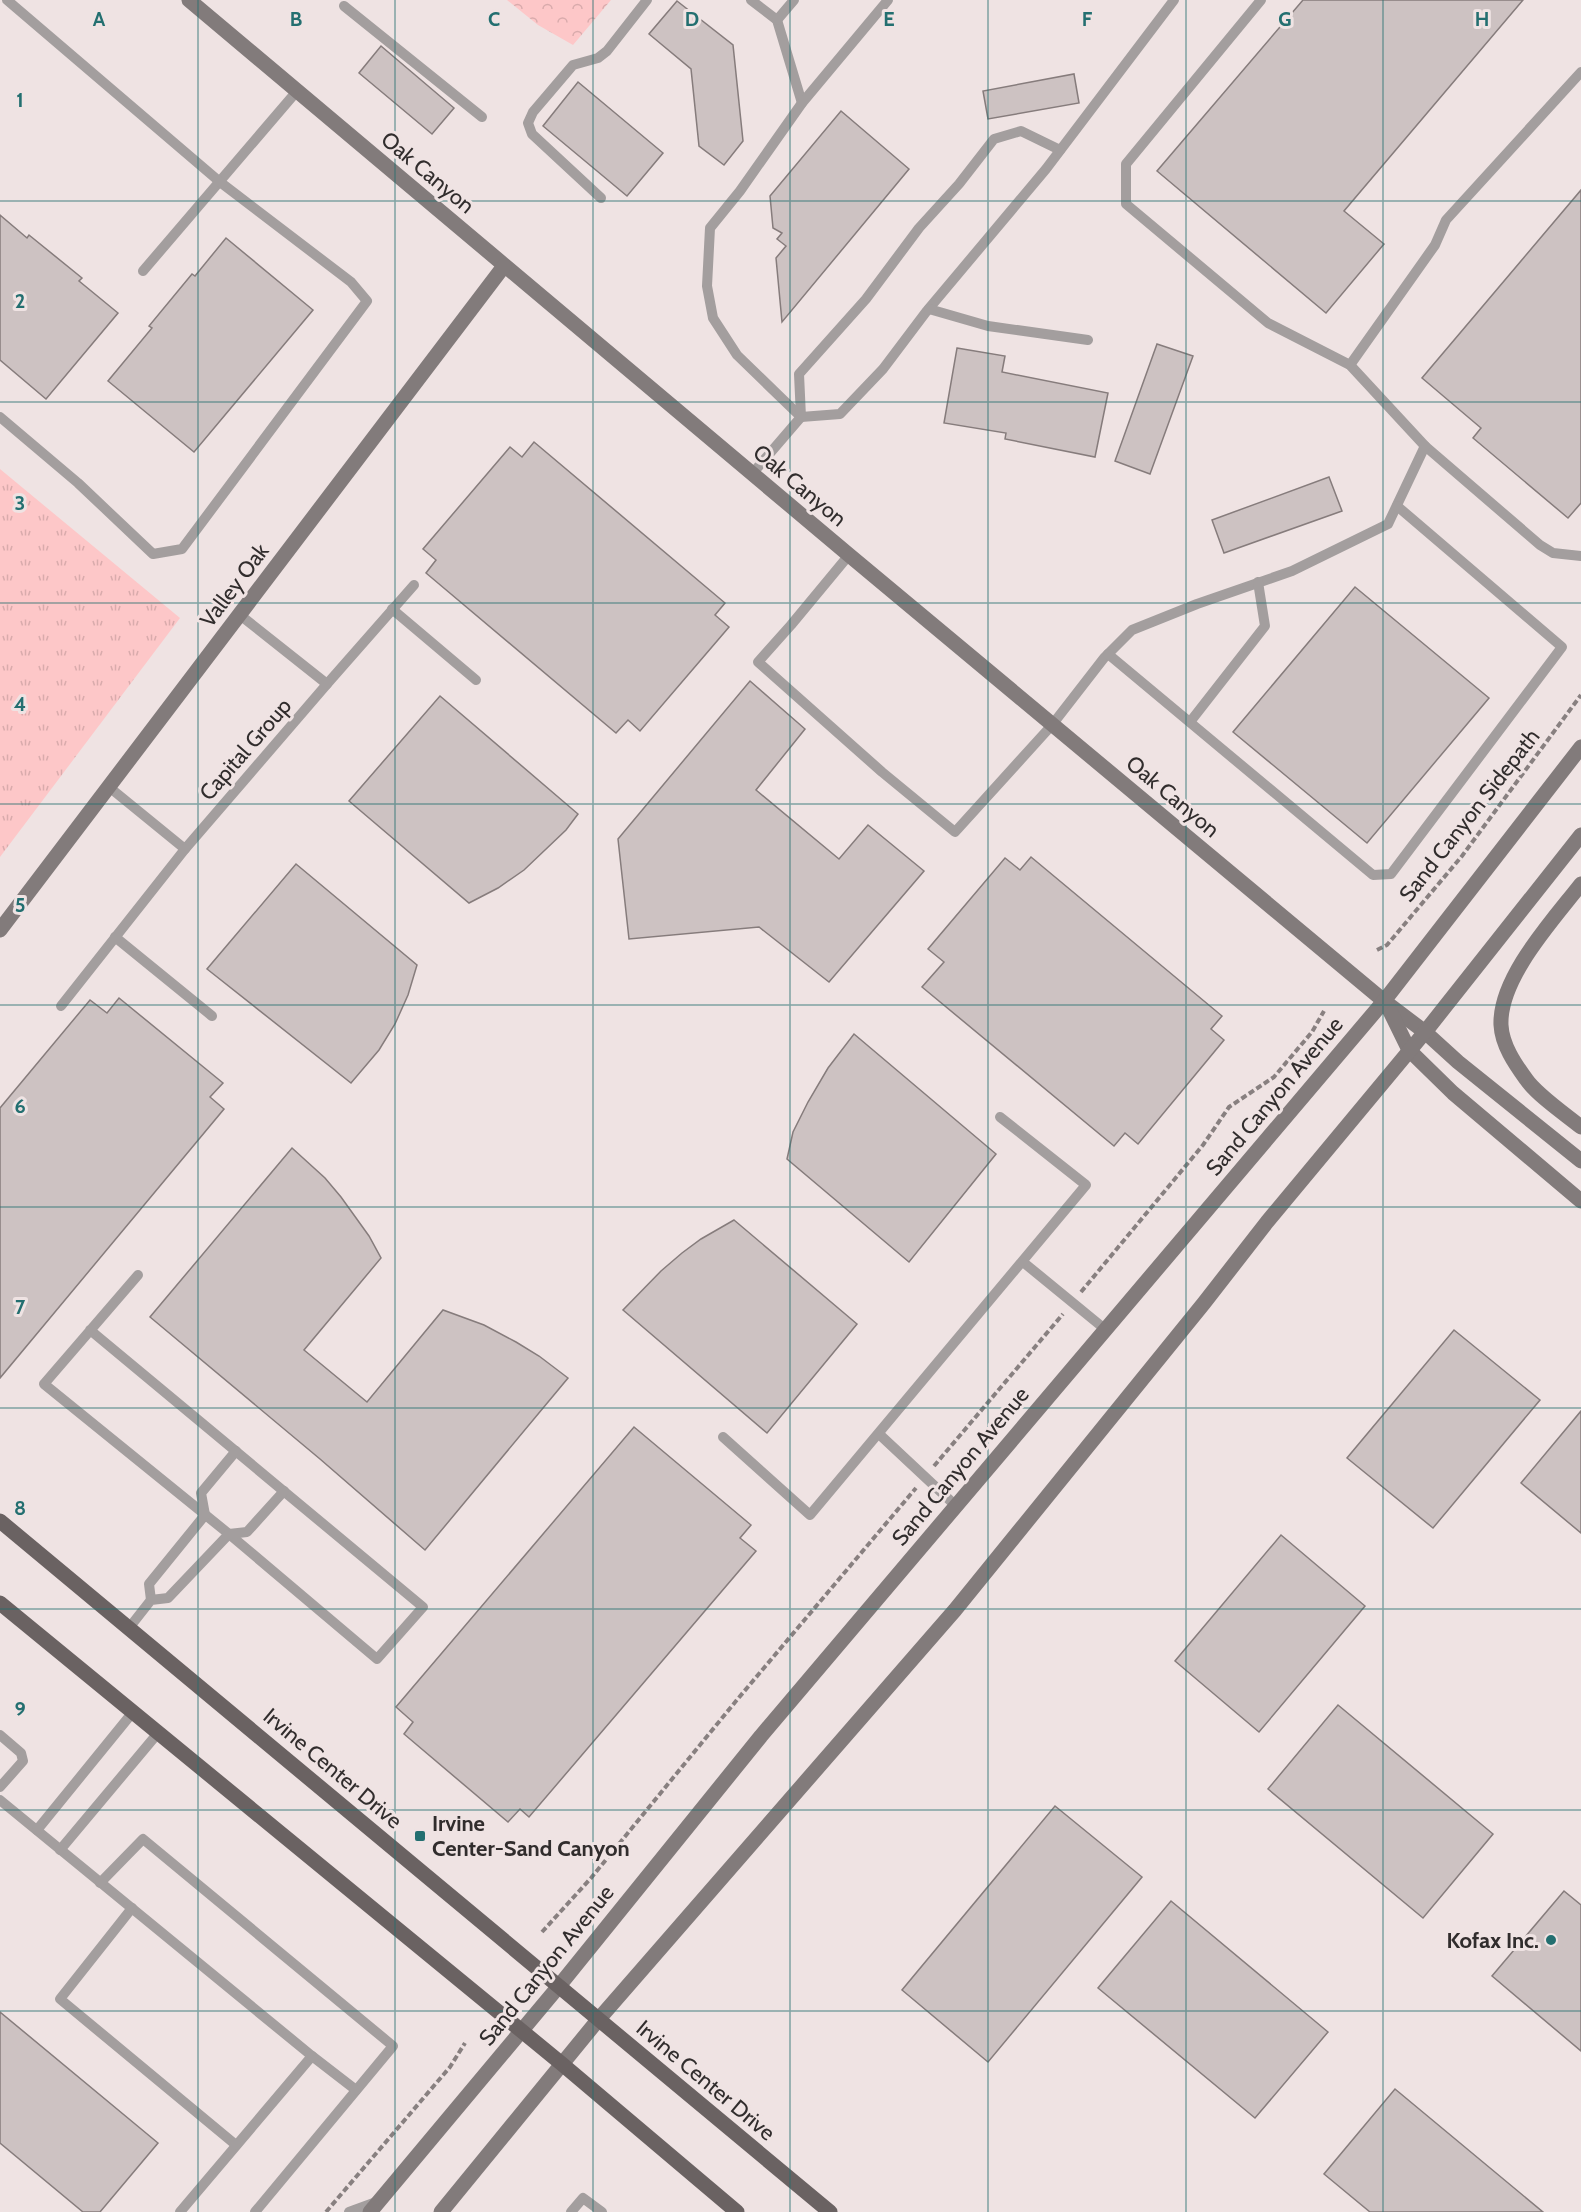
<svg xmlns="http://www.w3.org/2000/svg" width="1581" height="2212" font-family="Cabin,sans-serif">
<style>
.grass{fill:url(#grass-tufts)}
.forest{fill:url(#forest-crowns)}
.building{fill:#cdc2c2;stroke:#867c7c;stroke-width:1.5}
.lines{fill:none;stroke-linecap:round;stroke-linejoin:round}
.path{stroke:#888080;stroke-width:4;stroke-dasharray:6 3;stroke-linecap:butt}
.lane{stroke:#a39e9e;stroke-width:10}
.secondary{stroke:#827b7b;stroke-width:15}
.primary{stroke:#6a6262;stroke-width:15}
.grid{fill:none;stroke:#236f70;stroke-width:1.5;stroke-opacity:0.55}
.poi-dot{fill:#236f70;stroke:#efe3e3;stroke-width:2}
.labels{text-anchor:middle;stroke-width:6;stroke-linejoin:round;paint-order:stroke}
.street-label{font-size:22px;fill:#312d2d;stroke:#efe3e3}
.poi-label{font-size:22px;font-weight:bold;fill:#312d2d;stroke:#efe3e3;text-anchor:start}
.grid-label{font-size:20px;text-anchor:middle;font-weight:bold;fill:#236f70;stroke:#efe3e3;stroke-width:6;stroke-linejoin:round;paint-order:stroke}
</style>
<defs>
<pattern id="grass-tufts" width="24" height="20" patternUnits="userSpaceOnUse" patternTransform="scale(1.5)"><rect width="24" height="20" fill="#fdc7c8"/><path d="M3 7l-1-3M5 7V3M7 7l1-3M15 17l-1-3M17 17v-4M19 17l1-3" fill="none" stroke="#d9abac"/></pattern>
<pattern id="forest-crowns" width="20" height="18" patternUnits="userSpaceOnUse" patternTransform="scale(1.5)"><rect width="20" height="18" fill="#fdc7c8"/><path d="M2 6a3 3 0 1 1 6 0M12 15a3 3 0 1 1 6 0" fill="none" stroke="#d9abac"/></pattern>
</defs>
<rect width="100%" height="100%" fill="#efe3e3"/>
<polygon class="grass" points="0,469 180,618 0,857"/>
<polygon class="forest" points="507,0 611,0 573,45 538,25"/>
<g class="building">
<polygon points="1303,0 1523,0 1344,211 1384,244 1326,313 1157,171"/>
<polygon points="677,1 733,45 743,141 724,165 699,146 691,69 649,34"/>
<polygon points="381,46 454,108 432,134 359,73"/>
<polygon points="1074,74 1079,103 988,119 983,91"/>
<polygon points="578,82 663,153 627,196 543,126"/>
<polygon points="841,111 909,169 782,322 776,258 786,246 777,239 782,233 773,228 770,196"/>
<polygon points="1581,190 1581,503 1568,518 1473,438 1481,428 1422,378"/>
<polygon points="0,215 27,238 29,235 82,278 79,281 118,313 46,399 0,360"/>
<polygon points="226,238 313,310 194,452 108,381 152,328 149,326 192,274 195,276"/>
<polygon points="1157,344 1193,356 1150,474 1115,461"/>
<polygon points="957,348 1005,356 1002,372 1108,393 1095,457 1005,439 1006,433 944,423"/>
<polygon points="534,442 725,603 715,615 729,627 640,731 628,720 616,733 426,573 436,560 423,549 510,447 522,457"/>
<polygon points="1329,477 1342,511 1224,553 1212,520"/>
<polygon points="1355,587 1489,698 1367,843 1233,732"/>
<polygon points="750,681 805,729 756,790 839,859 868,825 924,871 829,982 759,927 629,939 618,839"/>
<polygon points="440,696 578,814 566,830 524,870 498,888 469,903 349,801"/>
<polygon points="1031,857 1222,1016 1211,1029 1224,1040 1138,1144 1125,1133 1114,1146 922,987 944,962 928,949 1005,858 1020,870"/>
<polygon points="296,864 417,965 408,995 395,1024 379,1050 351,1083 207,969"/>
<polygon points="119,998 223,1083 210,1097 224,1109 0,1378 0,1108 90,1000 107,1013"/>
<polygon points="854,1034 996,1154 909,1262 787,1159 793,1132 808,1102 828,1068"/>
<polygon points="292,1148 325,1178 341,1197 369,1236 381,1258 304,1350 367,1402 443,1310 484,1325 516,1342 539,1356 568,1378 425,1550 320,1459 150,1317"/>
<polygon points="734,1220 857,1324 767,1433 623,1310 661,1271 682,1253 701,1239"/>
<polygon points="1454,1330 1540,1400 1433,1528 1347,1458"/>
<polygon points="1581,1411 1581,1533 1521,1483"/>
<polygon points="634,1427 751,1525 740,1538 756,1551 529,1817 520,1809 508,1822 404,1734 413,1722 396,1707"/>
<polygon points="1281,1535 1365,1606 1259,1732 1175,1661"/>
<polygon points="1338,1705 1493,1834 1423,1918 1268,1789"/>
<polygon points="1055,1806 1142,1877 988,2062 902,1990"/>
<polygon points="1564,1891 1581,1905 1581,2051 1492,1976"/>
<polygon points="1171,1901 1328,2032 1255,2118 1098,1988"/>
<polygon points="0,2012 158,2143 100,2212 83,2212 0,2143"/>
<polygon points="1395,2089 1543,2212 1370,2212 1324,2174"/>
</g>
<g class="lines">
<g class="path">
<polyline points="1377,950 1387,945 1462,856 1581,695"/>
<polyline points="1081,1292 1203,1145 1229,1107 1274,1077 1312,1032 1324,1011"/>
<polyline points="934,1466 1063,1314"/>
<polyline points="542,1932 591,1878 736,1701 916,1488"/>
<polyline points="326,2212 450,2067 465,2043"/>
</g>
<g class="lane">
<polyline points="751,0 777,20 802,103"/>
<polyline points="888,0 802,103 740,191 710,228 707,286 713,318 737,355 801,417 840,414 883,369 926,312 1046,169 1174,0"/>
<polyline points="344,6 482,117"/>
<polyline points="777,20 794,0"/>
<polyline points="601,198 532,134 528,123 533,112 573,65 598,58 607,51 647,0"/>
<polyline points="143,271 297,91"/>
<polyline points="929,309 988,326 1088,340"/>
<polyline points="1350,365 1435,245 1446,220 1581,72"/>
<polyline points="0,417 78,483 153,554 182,549 367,301 351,282 220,182 7,0"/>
<polyline points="1425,446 1540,545 1553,553 1581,556"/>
<polyline points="752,474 801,417 799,374 866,299 919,228 959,184 994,139 1021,131 1060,150"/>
<polyline points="849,555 791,625 758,662 882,772 955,832 1052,725 1104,658 1132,630 1197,604 1292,571 1388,524 1425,446 1350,365 1268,323 1126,204 1126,164 1261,0"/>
<polyline points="392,609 476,680"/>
<polyline points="1108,654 1373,875 1391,874 1562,647 1397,506"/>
<polyline points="327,684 414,585"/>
<polyline points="1190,722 1265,626 1258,582"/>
<polyline points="109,787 185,849 327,684 240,615"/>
<polyline points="115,937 212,1016"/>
<polyline points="61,1006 185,849"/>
<polyline points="1023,1262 1106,1330"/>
<polyline points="90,1330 423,1607 377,1659 229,1534 44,1384 138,1275"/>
<polyline points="879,1434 956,1506"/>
<polyline points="723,1437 810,1515 1086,1185 1000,1117"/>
<polyline points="151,1600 149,1584 205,1515 201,1493 236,1451"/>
<polyline points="129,1628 151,1600 168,1598 229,1534 247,1532 284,1491"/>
<polyline points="0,1735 21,1753 23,1761 0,1787"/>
<polyline points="0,1800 312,2056 180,2212"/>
<polyline points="37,1830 133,1712"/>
<polyline points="60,1850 158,1733"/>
<polyline points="100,1883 143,1839 393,2046 255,2212"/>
<polyline points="132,1908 60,1999 236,2145"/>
<polyline points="312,2056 356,2090"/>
<polyline points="349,2212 379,2201"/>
<polyline points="571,2212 583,2198 602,2212"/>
</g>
<g class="secondary">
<polyline points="189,0 849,555 1384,1001 1425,1032 1458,1062 1581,1161"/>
<path d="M1581 884C1553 920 1499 978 1501 1025 1502 1045 1515 1064 1526 1079 1537 1095 1565 1114 1581 1127"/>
<polyline points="0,930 504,266"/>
<polyline points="1386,1003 1409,1050 1453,1093 1581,1201"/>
<polyline points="370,2212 559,1986 761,1736 1384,1001 1581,747"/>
<polyline points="441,2212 598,2020 955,1610 1204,1303 1267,1222 1425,1032 1581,835"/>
</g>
<g class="primary">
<polyline points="0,1521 830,2212"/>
<polyline points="0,1603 562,2064 737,2212"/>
</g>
</g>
<path class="grid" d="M198 0V2212M395 0V2212M593 0V2212M790 0V2212M988 0V2212M1186 0V2212M1383 0V2212M0 201H1581M0 402H1581M0 603H1581M0 804H1581M0 1005H1581M0 1207H1581M0 1408H1581M0 1609H1581M0 1810H1581M0 2011H1581"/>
<g class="poi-dot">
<rect x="414" y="1830" width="12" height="12" rx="3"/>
<circle cx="1551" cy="1940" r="6"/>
</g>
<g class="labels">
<g class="street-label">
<text transform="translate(428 172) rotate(40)" y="8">Oak Canyon</text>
<text transform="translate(800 485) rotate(40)" y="8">Oak Canyon</text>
<text transform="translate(234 585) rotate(-53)" y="8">Valley Oak</text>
<text transform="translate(245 749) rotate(-49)" y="8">Capital Group</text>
<text transform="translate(1173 796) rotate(40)" y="8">Oak Canyon</text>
<text transform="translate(1469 815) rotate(-52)" y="8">Sand Canyon Sidepath</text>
<text transform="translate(1274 1096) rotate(-50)" y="8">Sand Canyon Avenue</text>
<text transform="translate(960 1466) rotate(-50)" y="8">Sand Canyon Avenue</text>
<text transform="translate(333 1768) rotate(40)" y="8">Irvine Center Drive</text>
<text transform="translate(546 1965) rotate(-51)" y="8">Sand Canyon Avenue</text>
<text transform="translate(706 2080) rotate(40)" y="8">Irvine Center Drive</text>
</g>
<g class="poi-label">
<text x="432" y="1831">Irvine<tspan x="432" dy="25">Center-Sand Canyon</tspan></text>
<text x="1539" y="1948" text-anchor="end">Kofax Inc.</text>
</g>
</g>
<g class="grid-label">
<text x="99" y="26">A</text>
<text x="296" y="26">B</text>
<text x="494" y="26">C</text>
<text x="692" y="26">D</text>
<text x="889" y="26">E</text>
<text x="1087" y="26">F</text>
<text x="1285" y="26">G</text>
<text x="1482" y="26">H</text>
<text x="20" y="107">1</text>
<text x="20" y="308">2</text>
<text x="20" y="510">3</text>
<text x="20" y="711">4</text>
<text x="20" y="912">5</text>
<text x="20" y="1113">6</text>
<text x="20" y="1314">7</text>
<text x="20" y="1515">8</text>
<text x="20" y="1716">9</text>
</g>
</svg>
